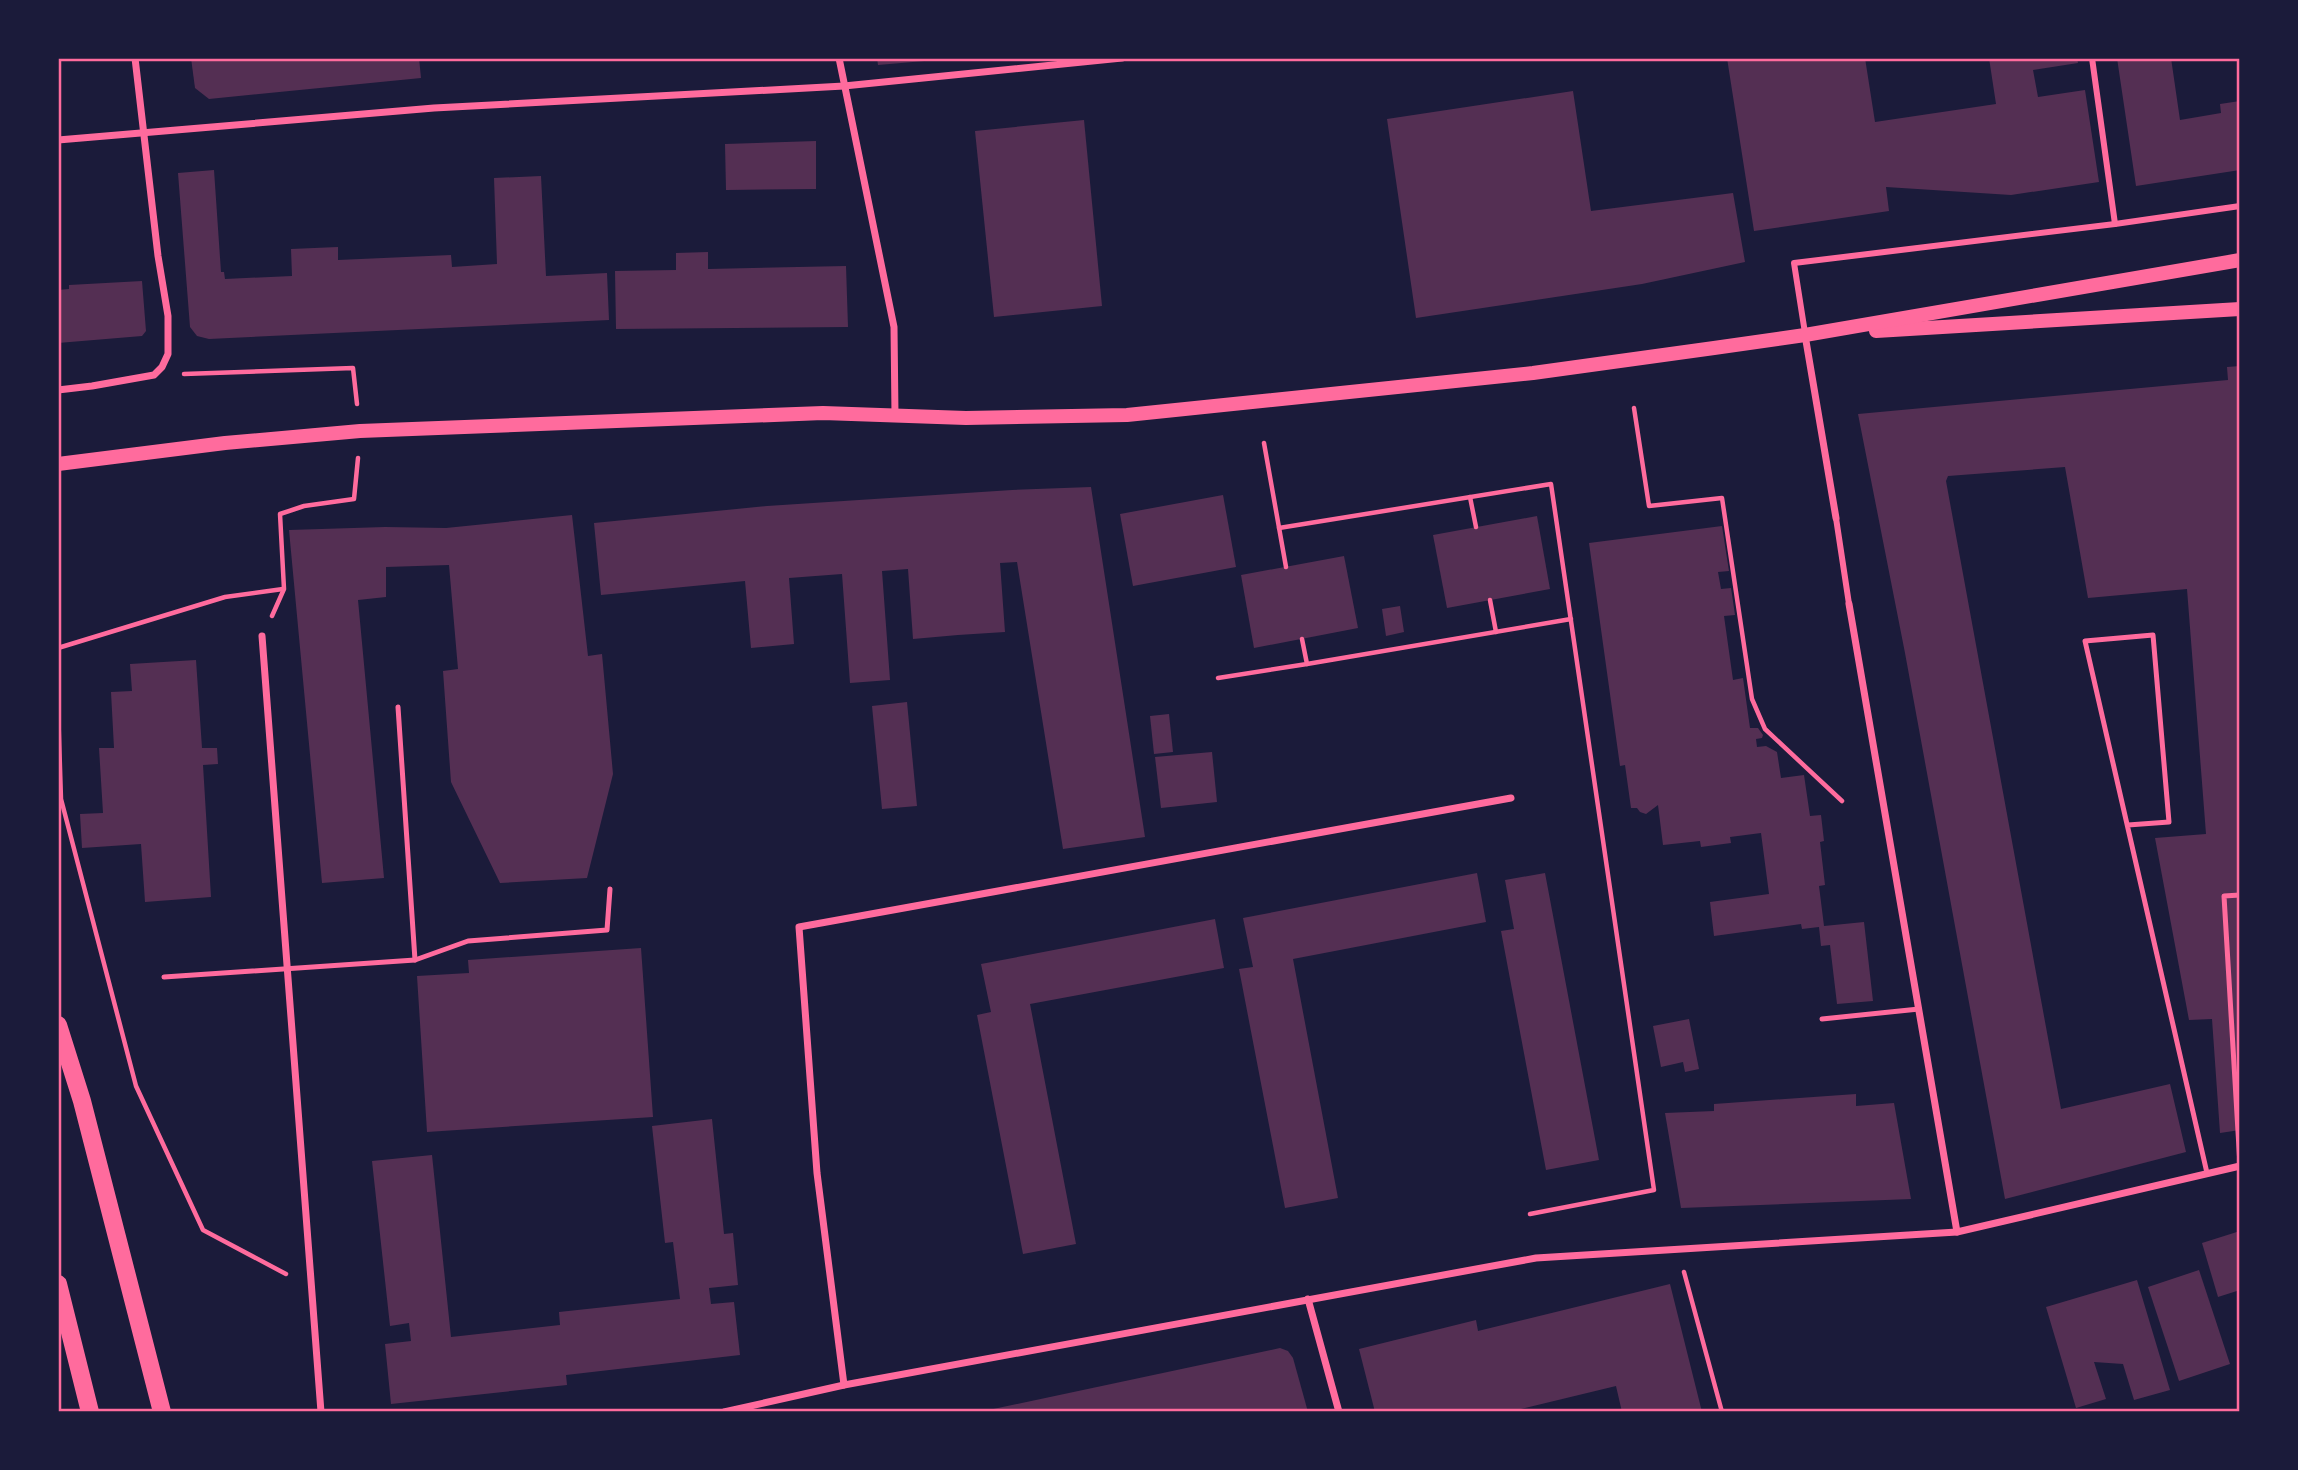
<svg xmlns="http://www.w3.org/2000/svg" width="2298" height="1470" font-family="'DM Sans',sans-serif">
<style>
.building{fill:#542f53}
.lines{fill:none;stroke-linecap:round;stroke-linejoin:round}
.path{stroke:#ff6b9d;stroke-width:4.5}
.service{stroke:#ff6b9d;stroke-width:5}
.pedestrian{stroke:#ff6b9d;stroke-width:6}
.minor{stroke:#ff6b9d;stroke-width:7}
.secondary{stroke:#ff6b9d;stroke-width:14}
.primary{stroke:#ff6b9d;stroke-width:18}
.neatline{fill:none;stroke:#ff6b9d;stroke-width:2.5}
</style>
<rect width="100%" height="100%" fill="#1b1b3a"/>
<g class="building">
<polygon points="191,58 419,58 421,78 209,99 195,88"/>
<polygon points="877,58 936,58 936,60 878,65"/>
<polygon points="1727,58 1865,58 1875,122 1996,104 1989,58 2077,58 2078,63 2033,70 2038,97 2085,90 2099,182 2011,195 1886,187 1889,211 1754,231"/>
<polygon points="2117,58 2171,58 2180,120 2221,113 2220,104 2240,101 2240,170 2136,186"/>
<polygon points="1573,91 1591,211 1733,193 1745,262 1642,284 1416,318 1387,119"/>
<polygon points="1084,120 1102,306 994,317 975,131"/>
<polygon points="816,141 816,189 726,190 725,144"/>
<polygon points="214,170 221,272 224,272 225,279 292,276 291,249 338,247 338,260 451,255 452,267 497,264 494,178 541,176 546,276 607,273 609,320 209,339 197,336 190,327 178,173"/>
<polygon points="708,252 708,269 846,266 848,327 616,329 615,271 676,270 676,253"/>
<polygon points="142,281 146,331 142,336 58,343 58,290 69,289 69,285"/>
<polygon points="2240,366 2240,1130 2220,1133 2212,1019 2189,1020 2155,838 2206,834 2187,589 2088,598 2065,467 1948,476 1946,481 2061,1109 2170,1084 2186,1152 2005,1199 1905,653 1858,414 2228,380 2227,367"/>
<polygon points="1091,487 1145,837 1063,849 1017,562 1000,563 1005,632 958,635 913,639 908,569 882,571 890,680 850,683 842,574 789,578 794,644 751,648 745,581 601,595 594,523 767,506 1012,490"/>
<polygon points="1223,495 1236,567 1133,586 1120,514"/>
<polygon points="572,515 588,656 602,654 613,774 587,878 500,883 451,782 443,671 458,669 449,565 386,567 386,597 358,600 384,878 322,883 289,530 385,527 446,528"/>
<polygon points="1537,516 1550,589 1447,608 1433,535"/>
<polygon points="1722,526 1729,571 1718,572 1721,589 1731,588 1735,615 1724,616 1733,680 1743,678 1750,728 1758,728 1763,735 1762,738 1756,739 1757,747 1766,746 1777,752 1781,778 1804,775 1810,816 1821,815 1824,841 1820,842 1825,885 1819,886 1824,926 1864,922 1873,1001 1837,1004 1830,945 1821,946 1819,927 1802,929 1801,924 1714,936 1710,902 1769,894 1761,833 1730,837 1731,843 1701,847 1700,841 1663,845 1658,805 1646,814 1640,812 1637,808 1631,808 1625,765 1620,766 1589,543"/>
<polygon points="1344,556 1358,628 1254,648 1241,575"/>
<polygon points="1400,606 1404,632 1386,636 1382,609"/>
<polygon points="196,660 202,748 217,748 218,764 203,765 211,897 145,902 141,844 82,848 80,814 103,813 99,748 114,748 111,692 132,691 130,664"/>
<polygon points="907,702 917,806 882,809 872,706"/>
<polygon points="1169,714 1173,752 1154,754 1150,716"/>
<polygon points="1212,752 1217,802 1161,808 1155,757"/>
<polygon points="1477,873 1486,922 1293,959 1338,1198 1285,1208 1239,969 1253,967 1243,918"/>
<polygon points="1545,873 1599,1160 1546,1170 1501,931 1514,929 1505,880"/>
<polygon points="1215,919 1224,968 1030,1004 1076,1244 1023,1254 977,1015 991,1012 981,964"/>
<polygon points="641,948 653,1117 427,1132 417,976 469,973 468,960"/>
<polygon points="1689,1019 1699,1069 1685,1072 1683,1062 1661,1067 1653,1026"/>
<polygon points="1856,1094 1856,1106 1894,1103 1911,1199 1681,1208 1665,1113 1714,1111 1714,1104"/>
<polygon points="712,1119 724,1234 733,1233 738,1285 709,1288 711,1304 734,1302 740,1355 566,1375 567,1385 391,1404 385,1344 411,1341 409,1323 390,1326 372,1161 432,1155 451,1337 560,1325 559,1312 680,1299 673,1242 665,1243 652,1126"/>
<polygon points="2240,1231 2240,1290 2218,1297 2202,1243"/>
<polygon points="2199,1270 2230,1364 2179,1381 2148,1287"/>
<polygon points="2137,1280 2170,1390 2134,1400 2123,1364 2094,1362 2106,1399 2076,1408 2046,1307"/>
<polygon points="1670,1284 1702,1412 1622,1412 1616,1386 1508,1412 1375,1412 1359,1349 1476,1320 1478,1331"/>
<polygon points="1280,1348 1288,1351 1293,1358 1308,1412 979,1412"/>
</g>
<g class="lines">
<g class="path">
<polyline points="184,374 353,368 357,404"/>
<polyline points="1634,408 1649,506 1722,498 1752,699 1765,729 1842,801"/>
<polyline points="1264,443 1286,567"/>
<polyline points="1470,497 1476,527"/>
<polyline points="1279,528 1551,484 1654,1190 1530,1214"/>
<polyline points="1490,600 1496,632"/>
<polyline points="272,616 284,589 280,514 304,506 354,499 358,458"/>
<polyline points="58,648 225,597 283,589"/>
<polyline points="1307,664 1571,619"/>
<polyline points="1218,678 1307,664 1302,639"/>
<polyline points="58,706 61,799 136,1086 203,1230 286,1274"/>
<polyline points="1684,1272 1722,1412"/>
</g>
<g class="service">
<polyline points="398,707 415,960"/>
<polyline points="2128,825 2169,822 2153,635 2085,641 2207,1173"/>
<polyline points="2240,895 2224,896 2240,1165"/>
<polyline points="164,977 415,960 468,941 607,930 610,889"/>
<polyline points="1822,1019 1919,1009"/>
</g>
<g class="pedestrian">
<polyline points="2092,58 2115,224"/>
<polyline points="1805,333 1794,263 2115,224 2240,206"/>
<polyline points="1836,518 1849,604"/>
</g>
<g class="minor">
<polyline points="839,58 894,327 895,415"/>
<polyline points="58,140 434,108 844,86 1122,58"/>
<polyline points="1805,335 1836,518"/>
<polyline points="58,390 92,386 154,375 162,367 168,354 168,316 158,256 135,58"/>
<polyline points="1849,604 1957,1232"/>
<polyline points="262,636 321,1412"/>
<polyline points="1308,1299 1339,1412"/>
<polyline points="844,1385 817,1173 799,927 1511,798"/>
<polyline points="724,1412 844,1385 1536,1258 1957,1232 2240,1166"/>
</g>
<g class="secondary">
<polyline points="1876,331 2240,309"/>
<polyline points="58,464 225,443 360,431 823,413 966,418 1127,415 1533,373 1714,348 1805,335 2240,260"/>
</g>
<g class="primary">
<polyline points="58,1025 82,1101 162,1412"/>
<polyline points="58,1284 90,1412"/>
</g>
</g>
<rect width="2298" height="1470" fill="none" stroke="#1b1b3a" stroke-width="119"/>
<rect x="60" y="60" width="2178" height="1350" class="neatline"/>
</svg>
